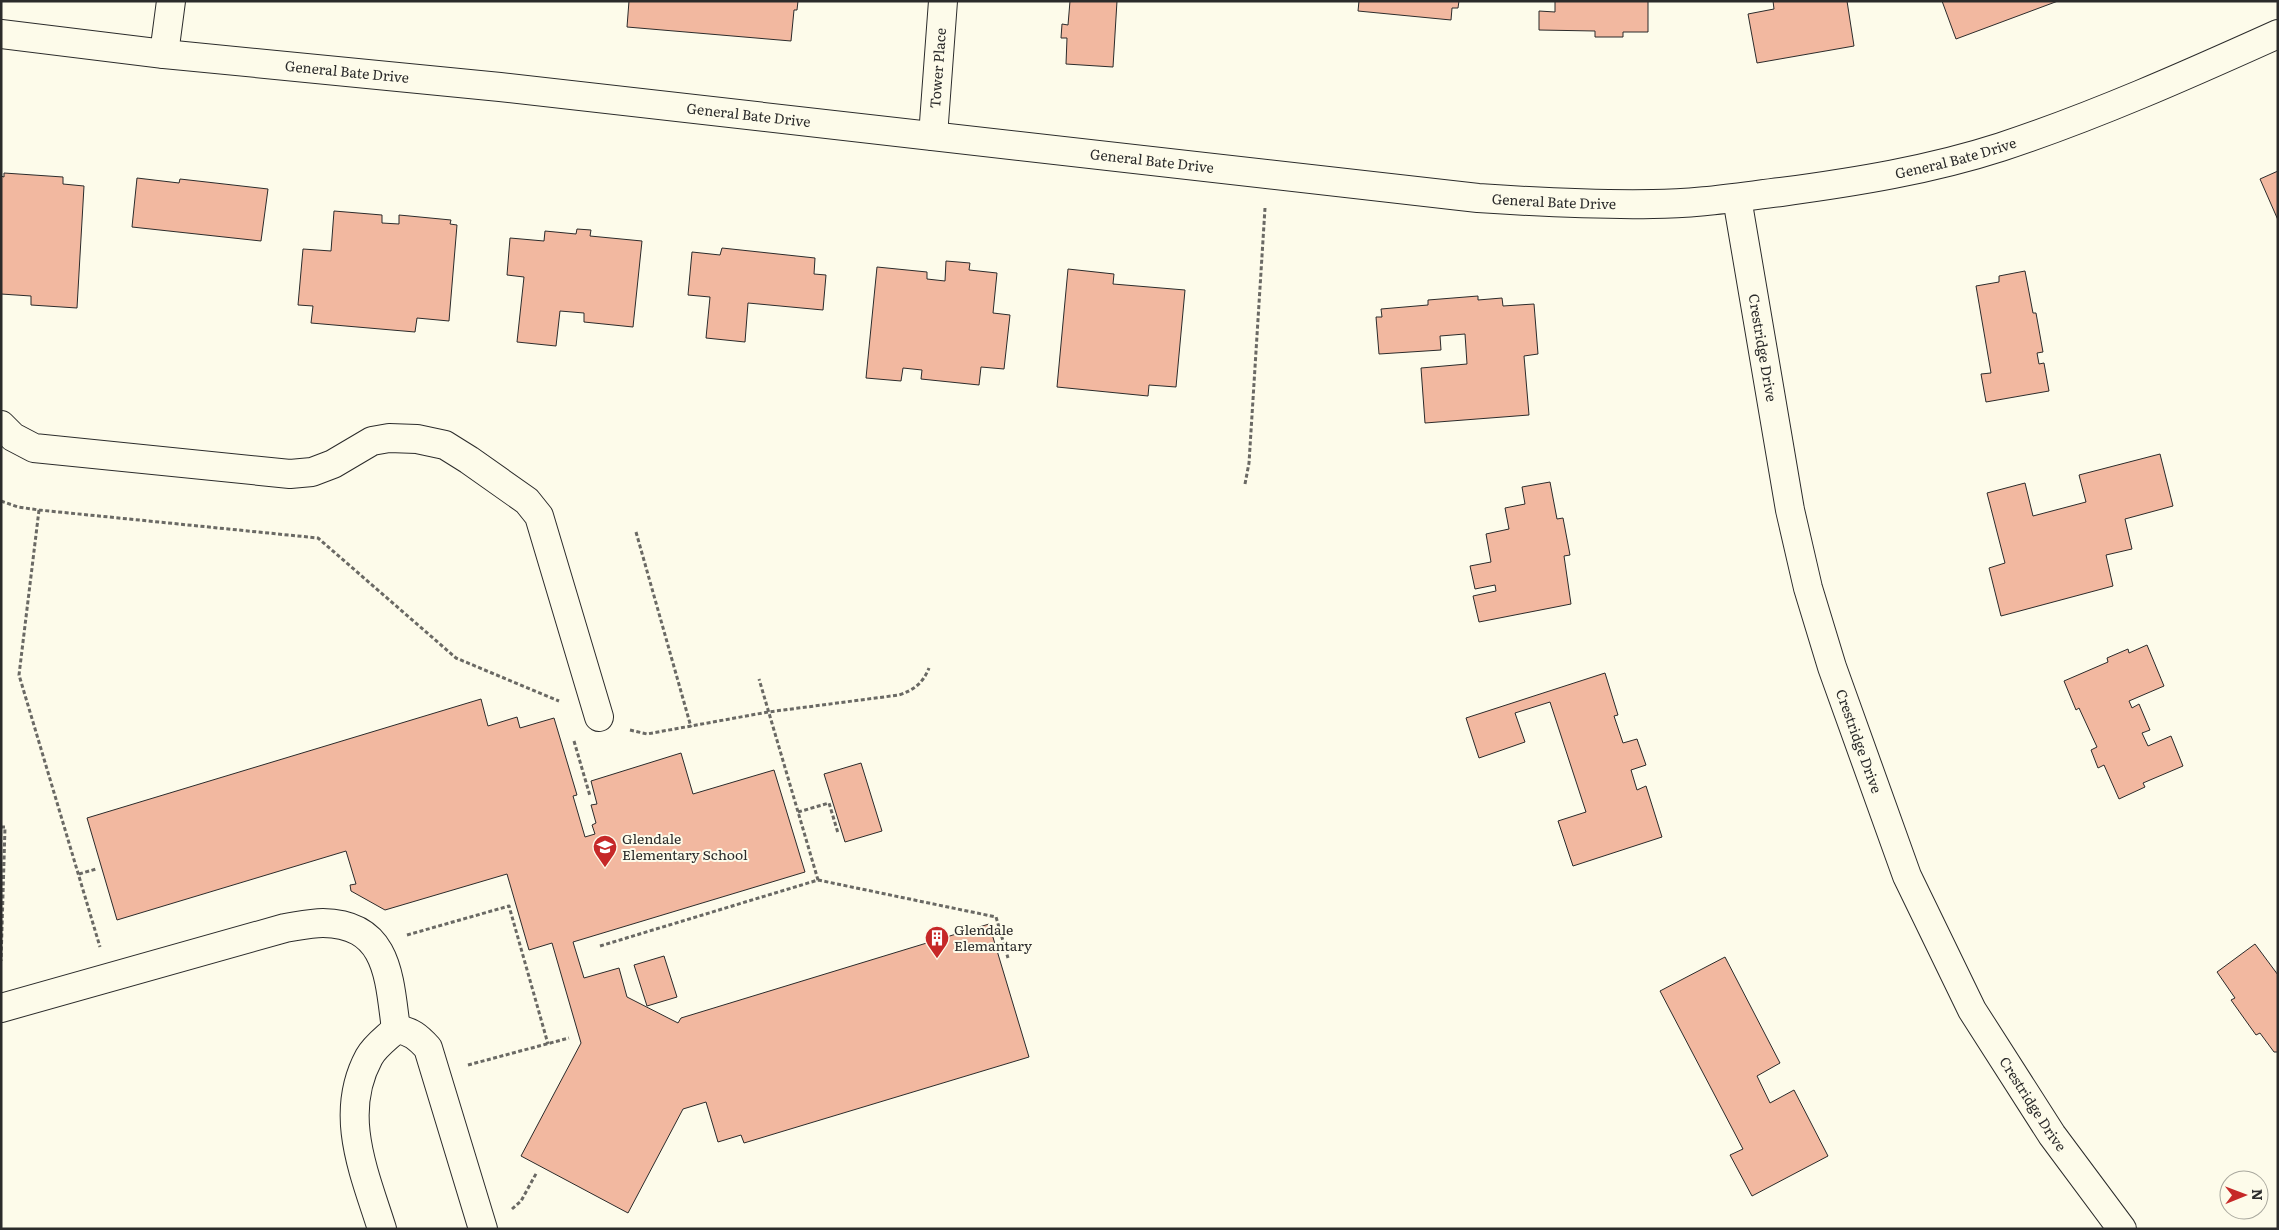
<svg xmlns="http://www.w3.org/2000/svg" width="2279" height="1230" font-family="Literata,serif">
<style>
.building{fill:#f2b8a0;stroke:#2b2b2b}
.lines{fill:none;stroke-linecap:round;stroke-linejoin:round}
.minor-casing{stroke:#2b2b2b;stroke-width:30}
.path{stroke:#6a6964;stroke-width:3;stroke-dasharray:4 2.5;stroke-linecap:butt}
.minor{stroke:#fdfbea;stroke-width:28}
.labels{text-anchor:middle;stroke-width:4;stroke-linejoin:round;paint-order:stroke}
.street-label{font-size:14px;fill:#2b2b2b;stroke:#fdfbea}
.poi-label{font-size:14px;fill:#2b2b2b;stroke:#fdfbea;text-anchor:start}
</style>
<rect width="100%" height="100%" fill="#fdfbea"/>
<g class="building">
<polygon points="629,1 798,1 797,10 794,10 791,41 627,27"/>
<polygon points="1070,1 1117,1 1113,67 1066,64 1067,38 1061,38 1062,24 1068,25"/>
<polygon points="1359,1 1459,1 1458,8 1452,8 1451,20 1358,11"/>
<polygon points="1555,1 1648,1 1648,32 1623,32 1623,37 1595,37 1595,31 1539,30 1539,11 1555,12"/>
<polygon points="1773,1 1847,1 1854,46 1757,63 1748,14 1774,9"/>
<polygon points="1942,1 2058,1 1956,39"/>
<polygon points="2278,171 2278,220 2260,179"/>
<polygon points="4,173 63,177 63,184 84,186 77,308 31,305 31,296 1,294 1,176 4,177"/>
<polygon points="137,178 179,183 180,179 268,189 261,241 132,227"/>
<polygon points="334,211 382,215 382,223 399,224 399,215 451,220 450,224 457,225 449,321 417,318 415,332 311,323 313,306 298,305 303,249 331,251"/>
<polygon points="577,229 591,230 590,236 642,241 633,327 584,322 584,313 560,311 556,346 517,342 524,277 507,275 510,238 544,241 545,231 576,234"/>
<polygon points="722,248 815,258 814,274 826,275 823,310 748,303 745,342 706,338 710,297 688,295 692,252 720,255"/>
<polygon points="946,261 970,263 969,270 997,273 993,313 1010,315 1004,369 981,367 979,385 921,379 922,370 903,368 901,381 866,378 877,267 927,272 927,279 945,281"/>
<polygon points="1068,269 1114,274 1113,284 1185,290 1176,387 1149,385 1148,396 1057,387"/>
<polygon points="2025,271 2033,313 2036,313 2043,352 2037,353 2039,364 2044,363 2049,391 1986,402 1981,374 1991,373 1976,286 1999,282 1999,276"/>
<polygon points="1478,296 1478,300 1502,298 1503,306 1534,304 1538,354 1524,356 1529,415 1425,423 1421,368 1467,364 1465,334 1440,336 1441,350 1379,354 1376,317 1382,317 1381,309 1428,305 1428,300"/>
<polygon points="2160,454 2173,506 2125,519 2132,549 2106,555 2113,586 2001,616 1989,568 2005,563 1987,493 2025,483 2033,516 2086,502 2079,475"/>
<polygon points="1550,482 1557,519 1563,518 1570,555 1564,556 1571,604 1479,622 1473,596 1496,591 1495,585 1475,589 1470,566 1491,562 1486,534 1509,529 1505,508 1525,504 1522,487"/>
<polygon points="2147,645 2164,686 2129,701 2132,708 2139,704 2150,730 2142,733 2148,746 2171,736 2183,766 2143,783 2145,787 2119,799 2104,765 2098,768 2091,750 2097,747 2079,708 2076,710 2064,681 2108,662 2107,658 2128,649 2129,653"/>
<polygon points="1605,673 1618,715 1614,716 1623,743 1637,739 1646,765 1631,770 1637,790 1646,786 1662,837 1573,866 1558,821 1586,812 1550,702 1515,713 1525,742 1479,758 1466,718"/>
<polygon points="481,699 488,726 517,717 520,728 554,718 577,795 573,796 585,837 595,834 592,825 596,823 591,805 597,804 591,781 681,753 693,794 774,770 805,872 573,942 584,978 619,968 627,997 678,1023 681,1018 989,924 1029,1057 744,1143 741,1135 718,1142 706,1102 683,1109 628,1213 521,1156 581,1043 552,943 529,950 507,874 385,910 351,891 350,885 356,884 346,851 117,920 87,818"/>
<polygon points="861,763 882,831 845,842 824,774"/>
<polygon points="2255,944 2278,975 2278,1052 2274,1052 2260,1033 2256,1035 2231,1000 2235,998 2217,972"/>
<polygon points="664,956 677,997 647,1006 634,965"/>
<polygon points="1725,957 1780,1063 1757,1076 1770,1103 1794,1090 1828,1156 1752,1196 1730,1155 1743,1149 1660,991"/>
</g>
<g class="lines">
<defs>
<g id="minor">
<path id="s1" d="M1 34 164 54 500 87 1478 198C1537 202 1594 205 1653 204 1696 204 1739 197 1781 192 1855 182 1930 170 2001 147 2095 116 2187 75 2278 34"/>
<polyline points="164,54 171,1"/>
<path id="s2" d="M933 136 943 1"/>
<path id="s3" d="M1737 198 1790 510 1808 588 1832 667 1907 876 1972 1010 2052 1135 2122 1229"/>
<polyline points="1,425 13,437 34,448 290,474 312,472 333,464 372,441 389,438 417,439 445,445 469,460 527,501 539,516 599,717"/>
<path d="M1 1008 285 928C298 926 311 923 323 923 389 924 389 978 396 1029"/>
<path d="M396 1029C411 1031 418 1037 428 1048L483 1229"/>
<path d="M382 1229C364 1172 338 1114 369 1057 375 1046 388 1037 396 1029"/>
</g>
</defs>
<use href="#minor" class="minor-casing"/>
<g class="path">
<polyline points="1245,484 1249,463 1265,208"/>
<polyline points="1,501 18,507 39,510 318,538 456,658 559,701"/>
<polyline points="39,510 19,675 100,947"/>
<polyline points="636,532 691,727"/>
<path d="M630 730 647 734 768 712 899 695C914 690 923 683 929 668"/>
<polyline points="574,741 590,796"/>
<polyline points="798,812 829,803 838,833"/>
<polyline points="1,827 5,827 1,961"/>
<polyline points="79,874 96,869"/>
<polyline points="818,880 996,917 1008,958"/>
<polyline points="407,935 509,906 548,1044"/>
<polyline points="600,946 818,880 759,679"/>
<polyline points="468,1065 569,1038"/>
<polyline points="512,1209 521,1201 537,1172"/>
</g>
<use href="#minor" class="minor"/>
</g>
<defs>
<symbol id="school-pin" viewBox="-11 -11 22 30"><path d="M0 17L-7.5 6A9.5 9.5 0 1 1 7.5 6Z" fill="#c62828" stroke="#fdfbea"/><path d="M0-5L7-2L0 1L-7-2ZM-4 1L0 2.5L4 1V4Q0 6-4 4Z" fill="#fff"/></symbol>
<symbol id="building-pin" viewBox="-11 -11 22 30"><path d="M0 17L-7.5 6A9.5 9.5 0 1 1 7.5 6Z" fill="#c62828" stroke="#fdfbea"/><path d="M-4-6H4V6H1V3H-1V6H-4ZM-2.5-4.3h1.7v1.8h-1.7ZM.8-4.3h1.7v1.8H.8ZM-2.5-1h1.7V.8h-1.7ZM.8-1h1.7V.8H.8Z" fill="#fff"/></symbol>
</defs>
<g fill-rule="evenodd">
<use href="#school-pin" x="591" y="833" width="28" height="38"/>
<use href="#building-pin" x="923" y="924" width="28" height="38"/>
</g>
<g class="labels">
<g class="street-label">
<text dy="5" stroke="none"><textPath href="#s2" startOffset="68">Tower Place</textPath></text>
<text dy="5" stroke="none"><textPath href="#s1" startOffset="348">General Bate Drive</textPath></text>
<text dy="5" stroke="none"><textPath href="#s1" startOffset="752">General Bate Drive</textPath></text>
<text dy="5" stroke="none"><textPath href="#s1" startOffset="1968">General Bate Drive</textPath></text>
<text dy="5" stroke="none"><textPath href="#s1" startOffset="1158">General Bate Drive</textPath></text>
<text dy="5" stroke="none"><textPath href="#s1" startOffset="1562">General Bate Drive</textPath></text>
<text dy="5" stroke="none"><textPath href="#s3" startOffset="152">Crestridge Drive</textPath></text>
<text dy="5" stroke="none"><textPath href="#s3" startOffset="558">Crestridge Drive</textPath></text>
<text dy="5" stroke="none"><textPath href="#s3" startOffset="962">Crestridge Drive</textPath></text>
</g>
<g class="poi-label">
<text x="622" y="844">Glendale<tspan x="622" dy="16">Elementary School</tspan></text>
<text x="954" y="935">Glendale<tspan x="954" dy="16">Elemantary</tspan></text>
</g>
</g>
<rect width="2279" height="1230" fill="none" stroke="#2b2b2b" stroke-width="5"/>
<g transform="translate(2244 1195) rotate(89)"><circle r="24" fill="#fdfbea" stroke="#a9a89e"/>
<path d="M0-4L9 19L0 12L-9 19Z" fill="#c62828"/>
<text y="-8" font-size="14" font-weight="bold" text-anchor="middle" fill="#2b2b2b">N</text>
</g>
</svg>
